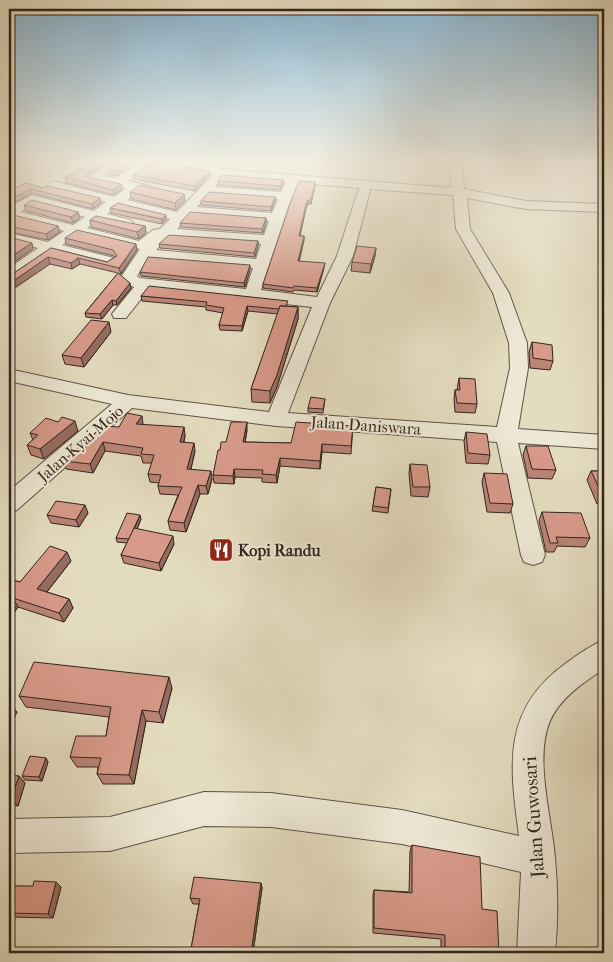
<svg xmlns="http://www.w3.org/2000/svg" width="613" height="962" font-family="'IM FELL French Canon',serif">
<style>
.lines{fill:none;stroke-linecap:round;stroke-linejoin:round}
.minor-casing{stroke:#5f5346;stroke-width:2}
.minor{fill:#ede8d5;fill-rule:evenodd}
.wall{fill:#ba8477;stroke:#33251d}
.shaded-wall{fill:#976c61;stroke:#33251d}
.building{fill:#d89a8a;stroke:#33251d}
.labels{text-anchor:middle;stroke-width:4;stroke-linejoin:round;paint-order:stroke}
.street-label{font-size:16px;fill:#33251d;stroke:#ede8d5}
.poi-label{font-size:16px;font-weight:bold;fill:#33251d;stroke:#ede8d5;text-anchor:start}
.near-street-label{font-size:19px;fill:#33251d;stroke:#ede8d5}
</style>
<rect width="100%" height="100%" fill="#e4dcbf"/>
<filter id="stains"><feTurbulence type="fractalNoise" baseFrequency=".004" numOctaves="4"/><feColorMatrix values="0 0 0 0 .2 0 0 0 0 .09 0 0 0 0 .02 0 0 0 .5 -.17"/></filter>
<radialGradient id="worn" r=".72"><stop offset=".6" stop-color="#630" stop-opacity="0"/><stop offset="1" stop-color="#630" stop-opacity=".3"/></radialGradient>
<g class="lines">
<defs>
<g id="minor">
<path d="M113 161H127L104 176 115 178 144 161H158L156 164 128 181 150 186 151 189 150 192 139 191 127 200 177 212 213 175 163 164 161 161H182L221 169 451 188 450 161H462L464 189 526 201 604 204V212L526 209 467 198 470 229 509 293 527 343 528 368 518 429 604 435V449L518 443 545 555 542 562 533 565 524 562 521 555 497 442 276 426 132 408 17 510 9 513V491L112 404 9 381V369L128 395 269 412 312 307 149 289 126 318H114L112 314 134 287 129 285 121 277 140 249 78 234 62 245 114 258 117 261 114 264 109 266 52 252 15 278 9 280V268L38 248 9 241V233L48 242 64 231 9 217V207L32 195 94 211 106 202 48 188 47 185 53 181 114 197 126 188 89 180 87 177ZM220 177H221L286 182 281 192 215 187 221 178ZM298 183 360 188 358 191 337 256 317 297 261 290 288 207ZM369 189 453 195 456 229 493 293 509 343 510 368 497 427 288 413 330 303 353 256 370 191ZM209 194 278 199 272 213 197 207ZM34 203 85 217 73 225 21 212ZM119 206 170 219 160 229 153 230 139 241 87 228 98 220 126 227 131 226 133 223 131 220 107 214ZM190 214 269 221 264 235 177 229ZM169 237 261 244 256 259 156 250ZM148 259 253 268 246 289 140 278 137 276Z"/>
<path d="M604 640V669C584 682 560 698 550 721 534 759 552 818 555 858 558 889 558 922 555 953H517L521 872 402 844 271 827 204 826 110 851 9 853V819L110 817 204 792 271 793 402 810 519 836C510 767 501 710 565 664 577 655 590 646 604 640Z"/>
</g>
</defs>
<use href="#minor" class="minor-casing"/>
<use href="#minor" class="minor"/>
</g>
<g class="wall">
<polygon points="111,161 87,176 87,177 122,189 114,195 66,183 65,177 78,172 77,167"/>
<polygon points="122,161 116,176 110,175 109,170"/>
<polygon points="162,161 209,172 209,176 195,191 134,179 133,175"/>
<polygon points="283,180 283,184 280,190 218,185 218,181"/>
<polygon points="315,182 315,186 311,204 308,204 306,208 300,236 304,236 304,240 299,262 324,268 317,292 294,290 293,292 263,288 263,284"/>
<polygon points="26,183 42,188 101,203 93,209 32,193 9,206 9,191"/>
<polygon points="130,192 185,201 176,210 131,199"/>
<polygon points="275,197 275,201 271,211 201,205 201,201"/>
<polygon points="24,205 78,212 80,218 73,223 26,211"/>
<polygon points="110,208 166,220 162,224 111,213"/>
<polygon points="9,214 60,232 48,240 9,232"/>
<polygon points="266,218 266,223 263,233 181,227 180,223"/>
<polygon points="90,220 145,226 146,233 139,239 91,227"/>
<polygon points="65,238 137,250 121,274 119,274 131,288 117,305 113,305 102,319 86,317 85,313 118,273 80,264 72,269 50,264 14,273 51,248 107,262 115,257 114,256 66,244"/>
<polygon points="258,241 258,246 255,257 160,248 159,244"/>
<polygon points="376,248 375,256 370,273 351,271 352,262"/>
<polygon points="250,270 245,287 141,276 140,272"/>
<polygon points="141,296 298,307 298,319 277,387 270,403 252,402 251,389 278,314 248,311 242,331 220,330 219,325 223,313 206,310 206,307 142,301"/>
<polygon points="111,332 84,367 65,364 62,355"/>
<polygon points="532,342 553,361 550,370 530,368 529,352"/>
<polygon points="459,378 477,404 475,413 455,412 454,399 455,390 457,390"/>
<polygon points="325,399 323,413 308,412 308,408"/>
<polygon points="143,424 143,425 185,435 184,443 195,451 191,469 212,479 208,494 200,494 186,532 170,530 168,521 178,495 160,494 158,486 159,483 150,482 148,474 152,463 143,463 141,456 105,451 93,473 66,469 63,461 119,427"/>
<polygon points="353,426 351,454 322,452 320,469 280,466 277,483 262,482 262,478 235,477 234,484 214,483 213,475 220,450 226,442 247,430 245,442 291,443"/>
<polygon points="78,431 44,459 31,455 27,445 33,440 30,433"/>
<polygon points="466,432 490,455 488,464 466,463 464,441"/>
<polygon points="526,446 556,470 552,479 528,478 523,455"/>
<polygon points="410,464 430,487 428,497 411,496 409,474"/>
<polygon points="591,471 604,471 604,504 597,504 587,480"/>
<polygon points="484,473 513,504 510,513 487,512 482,482"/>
<polygon points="376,487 391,489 388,513 372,511"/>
<polygon points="542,512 590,538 585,547 557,546 554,552 546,552 539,521"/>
<polygon points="88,513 79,527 51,523 47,515"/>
<polygon points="141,519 137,529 174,544 161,571 124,563 121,555 127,543 117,542 116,538"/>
<polygon points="71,561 47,592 69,599 73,608 64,622 18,607 9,620 9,579 20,582"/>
<polygon points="172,688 163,723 146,721 134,784 103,784 97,774 98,767 77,767 70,757 106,736 109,717 26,707 19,696"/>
<polygon points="48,762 42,781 25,780 22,776"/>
<polygon points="9,776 19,776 25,783 18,806 9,805"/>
<polygon points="412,845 482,909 499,953 449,953 441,952 441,939 373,933 373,895 374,890 409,892 410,851"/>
<polygon points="261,883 262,888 253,953 194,953 191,949 199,904 193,904 190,898"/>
<polygon points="9,886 61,887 53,918 9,917"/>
</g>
<g class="shaded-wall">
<polygon points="102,161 111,161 85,177 84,172"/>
<polygon points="132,161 141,161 116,176 115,171"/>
<polygon points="209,172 209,176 195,191 195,186"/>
<polygon points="283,180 283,184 280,190 280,186"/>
<polygon points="315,182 315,186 311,204 311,200"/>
<polygon points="121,184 122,189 114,195 113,190"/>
<polygon points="31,189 32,193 9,206 9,200"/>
<polygon points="184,194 185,201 176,210 175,203"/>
<polygon points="275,197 275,201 271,211 271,207"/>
<polygon points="100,198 101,203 93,209 92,204"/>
<polygon points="308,200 308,204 306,208 299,240 299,236"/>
<polygon points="78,212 80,218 73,223 71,217"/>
<polygon points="166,215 166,220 162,224 162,219"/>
<polygon points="266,218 266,223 263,233 262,229"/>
<polygon points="58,226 60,232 48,240 46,234"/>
<polygon points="145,226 146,233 139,239 137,232"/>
<polygon points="304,236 304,240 298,266 298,261"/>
<polygon points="258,241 258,246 255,257 254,253"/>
<polygon points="32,243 33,249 9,266 9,258"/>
<polygon points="136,244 137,250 121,274 119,268"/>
<polygon points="376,248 375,256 370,273 371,264"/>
<polygon points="48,257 50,264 9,292 9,284"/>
<polygon points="78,258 80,264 72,269 71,263"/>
<polygon points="325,263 324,268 317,292 317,288"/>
<polygon points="250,265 250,270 245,287 244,283"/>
<polygon points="130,283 131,288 117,305 116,301"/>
<polygon points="112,300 113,305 102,319 100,314"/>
<polygon points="247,306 248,311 242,331 242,326"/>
<polygon points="298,307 298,319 277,387 270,403 270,391"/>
<polygon points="109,322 111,332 84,367 81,358"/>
<polygon points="142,416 143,424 138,433 136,424"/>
<polygon points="75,421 78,431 44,459 40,449"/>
<polygon points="247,422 247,430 244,450 243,442"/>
<polygon points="184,427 185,435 182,451 180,442"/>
<polygon points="103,442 105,451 93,473 90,464"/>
<polygon points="194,443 195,451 189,477 187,469"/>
<polygon points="322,444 322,452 320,469 320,461"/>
<polygon points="280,458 280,466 277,483 276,475"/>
<polygon points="234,469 235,477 234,484 233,476"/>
<polygon points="211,471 212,479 208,494 206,486"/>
<polygon points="198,485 200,494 186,532 184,523"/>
<polygon points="85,505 88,513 79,527 76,520"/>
<polygon points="140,515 141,519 131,544 130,539"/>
<polygon points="173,536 174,544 161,571 159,563"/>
<polygon points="67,552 71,561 42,598 37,589"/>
<polygon points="13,598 18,607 9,620 9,605"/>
<polygon points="69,599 73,608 64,622 59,613"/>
<polygon points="169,677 172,688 163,723 159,712"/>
<polygon points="11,704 17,712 9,730 9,709"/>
<polygon points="142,710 146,721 134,784 129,775"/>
<polygon points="46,758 48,762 42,781 39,777"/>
<polygon points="19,776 25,783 18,806 11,799"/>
<polygon points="56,882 61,887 53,918 48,914"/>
<polygon points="261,883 262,888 253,953 251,953"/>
</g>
<g class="building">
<polygon points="90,161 102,161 84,172 87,177 121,184 113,190 65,177 84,169 77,167"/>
<polygon points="122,161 132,161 115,171 109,170"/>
<polygon points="154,161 161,161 209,172 195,186 133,175"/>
<polygon points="222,175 283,180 280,186 218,181"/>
<polygon points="299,181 315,182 311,200 308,200 306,204 299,236 304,236 298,261 325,263 317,288 294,286 293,288 263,284 290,204"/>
<polygon points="26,183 42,188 48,186 100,198 92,204 31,189 9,200 9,191"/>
<polygon points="140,185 184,194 175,203 130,192"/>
<polygon points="209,192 275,197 271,207 201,201"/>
<polygon points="32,200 78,212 71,217 24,205"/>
<polygon points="118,203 166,215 162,219 110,208"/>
<polygon points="190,212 266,218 262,229 180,223"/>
<polygon points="9,214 58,226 46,234 9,226"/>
<polygon points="96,216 145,226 137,232 90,220"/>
<polygon points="77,230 136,244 119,268 78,258 71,263 48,257 9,284 9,275 14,273 51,248 107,262 117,256 113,250 65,238"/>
<polygon points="169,235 258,241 254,253 159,244"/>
<polygon points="9,237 32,243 9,258"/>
<polygon points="357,246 376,248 371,264 352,262"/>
<polygon points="148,257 250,265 244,283 140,272"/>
<polygon points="118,273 130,283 116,301 112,300 100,314 85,313"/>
<polygon points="149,286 288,301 286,306 280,306 279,309 247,306 242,326 219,325 224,308 206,305 207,302 141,296"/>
<polygon points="280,306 298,307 277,375 270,391 251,389"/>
<polygon points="91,320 109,322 81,358 62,355"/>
<polygon points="532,342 552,345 553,361 533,358"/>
<polygon points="459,378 475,379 477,404 457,403 455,390 460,390"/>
<polygon points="311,397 325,399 323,409 308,408"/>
<polygon points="127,413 142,416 136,424 184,427 180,442 194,443 187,469 211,471 206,486 198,485 184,523 168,521 182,487 158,486 161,475 148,474 154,455 141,454 143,448 103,442 90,464 63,461 103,426 119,427"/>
<polygon points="62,417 75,421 40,449 27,445 38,435 30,433 46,418 58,422"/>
<polygon points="231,422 247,422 243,442 291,443 296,422 353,426 351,446 322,444 320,461 280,458 276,475 262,474 263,470 234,469 233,476 213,475 218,450 220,450 221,442 226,442"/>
<polygon points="466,432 487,434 490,455 468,453"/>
<polygon points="526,446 548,446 556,470 532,469"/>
<polygon points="410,464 427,465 430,487 413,487"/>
<polygon points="591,471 604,471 604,494 602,494"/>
<polygon points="484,473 507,474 513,504 490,503"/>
<polygon points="376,487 391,489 388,508 373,506"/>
<polygon points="56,501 85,505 76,520 47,515"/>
<polygon points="542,512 581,513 590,538 556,537 558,543 550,543"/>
<polygon points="127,513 140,515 129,539 116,538"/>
<polygon points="134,528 173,536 159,563 121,555"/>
<polygon points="50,546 67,552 37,589 69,599 59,613 13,598 9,605 9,579 20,582"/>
<polygon points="34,662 169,677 159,712 142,710 129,775 97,774 101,758 70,757 76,736 106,736 111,707 19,696"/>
<polygon points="30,756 46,758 39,777 22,776"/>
<polygon points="9,776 19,776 11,799 9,799"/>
<polygon points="412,845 480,857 482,909 497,911 499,953 481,953 445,948 445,935 374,928 374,890 412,893"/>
<polygon points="194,877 261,883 251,953 226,953 191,949 200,899 190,898"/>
<polygon points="34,881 56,882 48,914 9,913 9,886 33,886"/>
</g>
<linearGradient id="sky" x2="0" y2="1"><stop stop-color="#87b6d4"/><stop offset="0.55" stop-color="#f3efe2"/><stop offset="1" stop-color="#f3efe2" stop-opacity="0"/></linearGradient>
<rect width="613" height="295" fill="url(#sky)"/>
<defs>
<symbol id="restaurant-square" viewBox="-11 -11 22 22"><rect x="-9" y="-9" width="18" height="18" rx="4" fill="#8f2418" stroke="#ede8d5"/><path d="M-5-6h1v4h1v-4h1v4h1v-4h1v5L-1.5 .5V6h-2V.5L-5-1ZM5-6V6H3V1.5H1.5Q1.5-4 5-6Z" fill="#fff"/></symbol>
</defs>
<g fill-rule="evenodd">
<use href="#restaurant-square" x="207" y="536" width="28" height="28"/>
</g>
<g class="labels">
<g class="street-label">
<text transform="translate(366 425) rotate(4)" y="6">Jalan Daniswara</text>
<text transform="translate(80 443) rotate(-41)" y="6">Jalan Kyai Mojo</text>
</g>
<g class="poi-label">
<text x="238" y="556">Kopi Randu</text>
</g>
<g class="near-street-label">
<text transform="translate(533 817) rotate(-94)" y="7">Jalan Guwosari</text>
</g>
</g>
<rect width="613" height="962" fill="none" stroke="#e4dcbf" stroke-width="30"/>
<rect x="10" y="10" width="593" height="942" fill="none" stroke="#33251d" stroke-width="2.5"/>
<rect x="15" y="15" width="583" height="932" fill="none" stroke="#33251d"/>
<rect width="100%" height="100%" filter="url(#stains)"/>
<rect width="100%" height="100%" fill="url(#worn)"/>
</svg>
